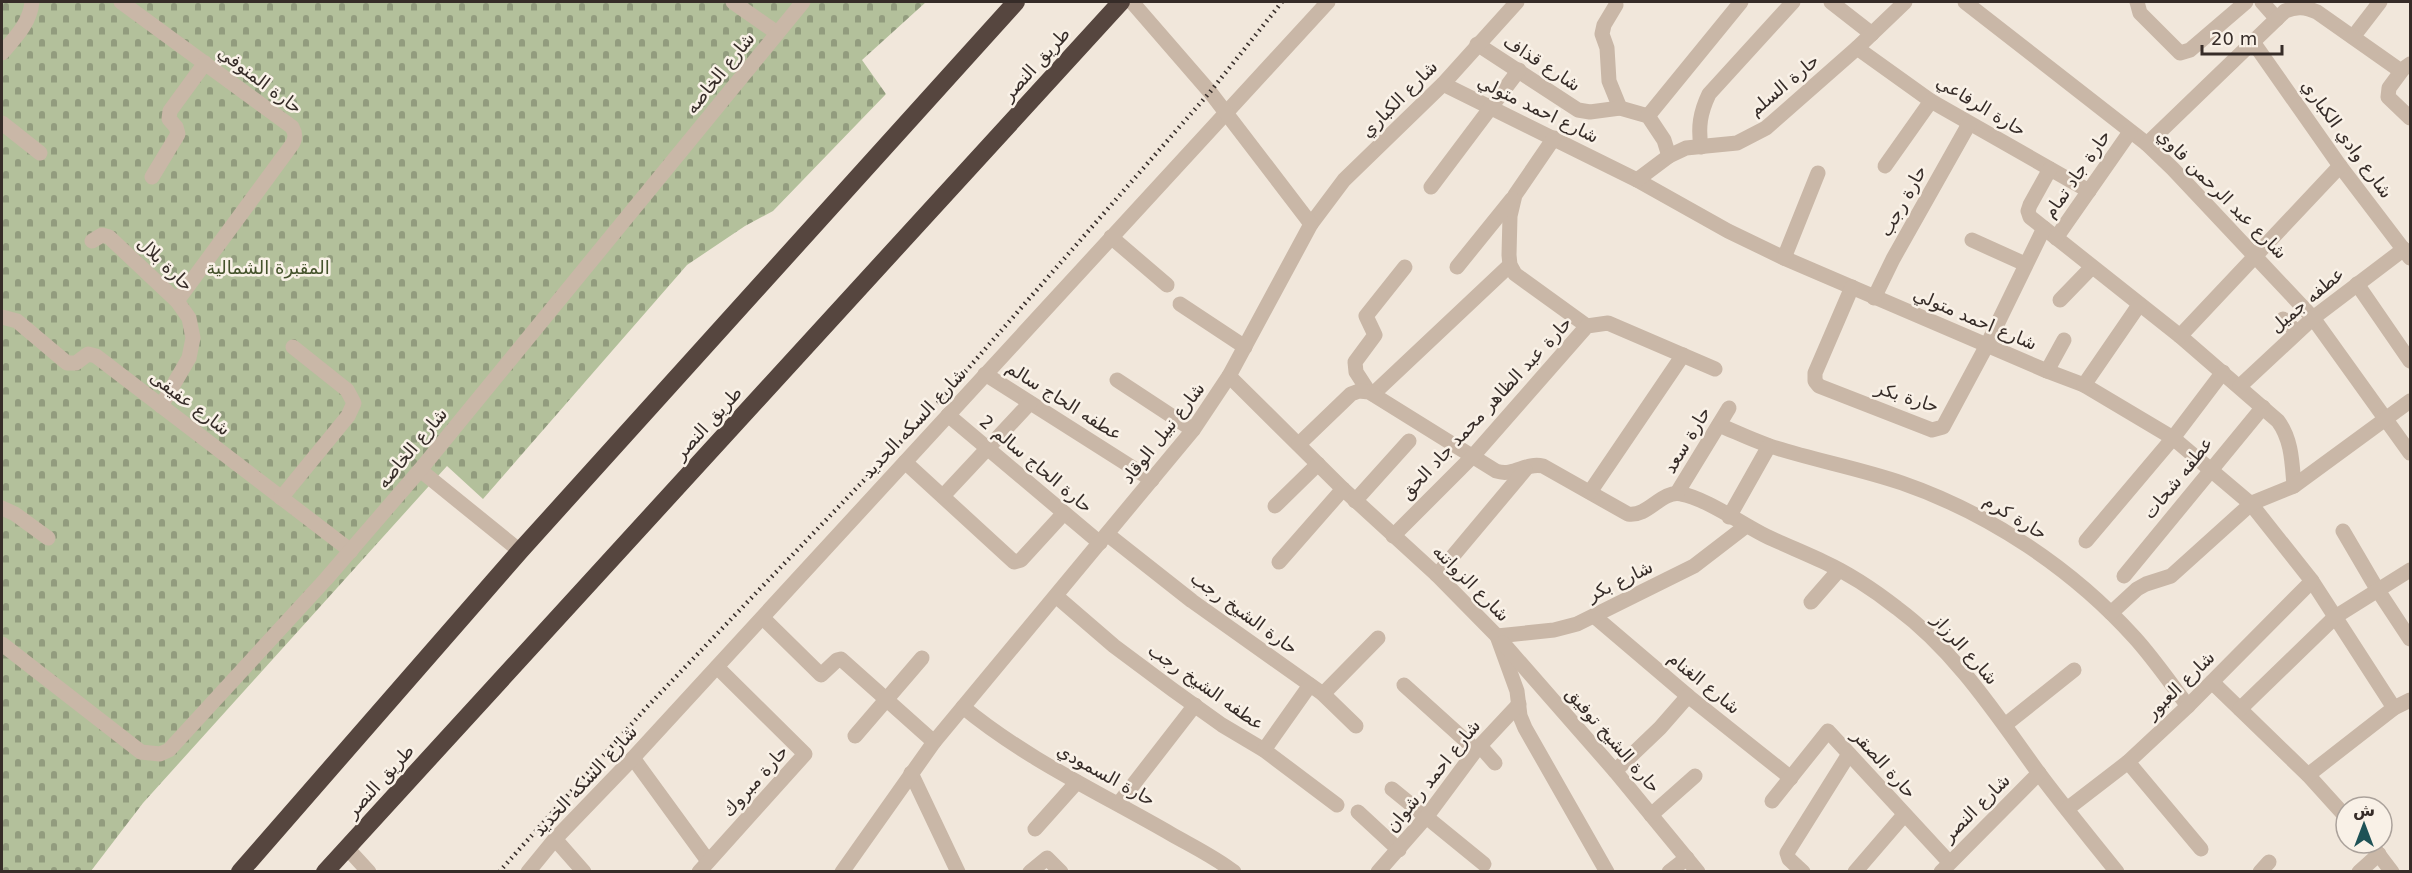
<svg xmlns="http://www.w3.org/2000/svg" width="2412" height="873" font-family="'DejaVu Sans',Cairo,sans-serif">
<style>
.cemetery{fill:url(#cemetery-stones)}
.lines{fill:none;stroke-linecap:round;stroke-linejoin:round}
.minor{stroke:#c9b7a7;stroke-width:15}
.highway{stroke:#56463f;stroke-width:18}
.rail{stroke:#362c28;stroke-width:4.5;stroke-dasharray:1.5 4.5;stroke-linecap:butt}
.labels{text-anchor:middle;stroke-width:5;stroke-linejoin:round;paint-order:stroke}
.street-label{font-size:18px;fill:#362c28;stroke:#f9f1e7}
.park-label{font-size:18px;fill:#45532c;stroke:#f9f1e7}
</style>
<defs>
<pattern id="cemetery-stones" width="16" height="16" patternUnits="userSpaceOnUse" patternTransform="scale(1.5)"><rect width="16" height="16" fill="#b3c09b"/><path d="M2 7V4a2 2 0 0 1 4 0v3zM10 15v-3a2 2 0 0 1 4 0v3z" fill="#929c7e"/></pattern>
</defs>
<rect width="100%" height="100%" fill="#f1e7db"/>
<polygon class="cemetery" points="2,2 926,2 862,60 886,94 773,211 745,226 687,265 483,499 447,466 143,803 91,871 2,872"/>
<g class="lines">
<g class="minor">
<path d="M121 2 292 127C296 134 296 139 291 146L177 301"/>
<polyline points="733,2 777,33"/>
<polyline points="1831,2 1872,34"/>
<polyline points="1965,2 2147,144 2173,169 2313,318 2410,453"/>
<polyline points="2137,2 2140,13 2180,53 2190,50 2246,2"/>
<polyline points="2262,2 2277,19"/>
<polyline points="1616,5 1604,25 1602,34 1607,48 1609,81 1620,108"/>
<polyline points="2353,37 2380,2"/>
<polyline points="2253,42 2340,166 2410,258"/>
<polyline points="1477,44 1578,110 1590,112 1620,108 1648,116 1664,140 1669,156"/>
<polyline points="1857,48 1931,101 2089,191"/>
<path d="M2 53C15 38 30 23 32 2"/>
<polyline points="2403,69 2389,88 2388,97 2410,118"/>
<polyline points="1443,84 1637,180 1728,231 1784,258 2047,371 2084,385 2173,438 2251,504 2312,581 2394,708"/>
<polyline points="1648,116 1741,2"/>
<polyline points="2,123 40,153"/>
<polyline points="1554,138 1515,195 1510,216 1509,255 1510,265 1515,274 1587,326"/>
<path d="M2147 144 2285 11C2297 6 2305 7 2317 12L2398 69H2403L2410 64"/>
<path d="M1701 147C1698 127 1700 113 1709 94L1793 2"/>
<polyline points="1885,166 1931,101"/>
<path d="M2050 169 2030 205 2028 211 2030 217 2180 336 2278 421C2292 440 2292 463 2294 486"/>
<polyline points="152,177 178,134 176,127 169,119 170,111 205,63"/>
<polyline points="1637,180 1669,156 1686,148 1737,143 1766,128 1857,48 1905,2"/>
<polyline points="1431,187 1519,70"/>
<polyline points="1311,224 1344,180 1443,84 1517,2"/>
<polyline points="1111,237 1167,285"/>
<polyline points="2056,238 2130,132"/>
<polyline points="1972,240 2025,264"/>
<polyline points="92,241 102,235 109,237 177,301 189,318 193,338 189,358 161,406"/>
<polyline points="1784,258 1818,173"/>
<polyline points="1457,267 1512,199"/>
<polyline points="2357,284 2410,361"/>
<polyline points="1852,287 1815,373 1815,381 1819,386 1932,430 1943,427 1987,345 2044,228"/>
<polyline points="1874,298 1893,259 1969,124"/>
<polyline points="2060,300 2092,267"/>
<polyline points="1180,304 1245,347"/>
<polyline points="2,317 17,321 67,363 76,363 88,354 96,356 351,551"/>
<polyline points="2283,319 2297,332"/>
<polyline points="2180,336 2340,166"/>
<polyline points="2047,371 2064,340"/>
<polyline points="985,374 1152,480"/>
<polyline points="1229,376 1343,489 1437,575 1497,636 1517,691 1520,716 1525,728 1607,872"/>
<polyline points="1117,380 1193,430"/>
<polyline points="2084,385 2139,305"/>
<polyline points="2240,386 2313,318 2404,249"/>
<polyline points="1369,392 1356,372 1355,362 1375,335 1366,316 1405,267"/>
<polyline points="1373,394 1510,265"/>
<polyline points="948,415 1100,543"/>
<path d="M1719 425C1736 432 1752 440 1770 446 1813 460 1858 468 1902 483 1989 513 2073 569 2135 638 2154 659 2171 684 2188 706"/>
<path d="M1299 444 1351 394 1359 391 1369 392 1496 471C1514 477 1525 462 1543 466L1628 514C1649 517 1661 490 1681 494 1703 497 1744 525 1766 536 1785 545 1805 553 1824 562 1850 574 1874 590 1897 608 1955 651 1996 714 2038 772 2063 806 2090 838 2117 872"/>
<polyline points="905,462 1014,562 1021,560 1064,513"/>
<polyline points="420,470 520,551"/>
<polyline points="1590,492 1683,355"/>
<polyline points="1677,493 1729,408"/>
<polyline points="943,496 1030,403"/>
<polyline points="281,498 348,416 354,403 347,390 293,347"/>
<polyline points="1355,501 1409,441"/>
<polyline points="1275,506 1318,464"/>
<polyline points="2,508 15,514 48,538"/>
<polyline points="1729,517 1769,446"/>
<polyline points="2343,531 2377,589 2410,639"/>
<polyline points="1107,534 1192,601 1323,694 1356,726"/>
<polyline points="1393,536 1473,456 1587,326 1608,323 1715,369"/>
<polyline points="2086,541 2173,438 2223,372"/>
<polyline points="1279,562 1343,489"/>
<polyline points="1437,575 1525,470"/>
<polyline points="2124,576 2263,407"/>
<polyline points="1056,596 1114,646 1173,690 1222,725 1264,750 1337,805"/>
<polyline points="1811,602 1839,570"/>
<polyline points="2111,613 2137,589 2146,584 2171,576 2252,503 2294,486 2410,401"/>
<polyline points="1594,616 1688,696 1791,778"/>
<polyline points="763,618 821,675 837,660 841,659 934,742"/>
<polyline points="1497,636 1554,630 1577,624 1694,566 1746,526"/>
<polyline points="1503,643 1615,771 1698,872"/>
<polyline points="2,644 141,752 160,754 169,750 326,579 420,470 803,2"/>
<polyline points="2212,682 2308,775 2346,817"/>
<polyline points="1404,685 1476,750"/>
<polyline points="1323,694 1378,638"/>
<path d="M963 707C1026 759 1100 793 1171 834 1192 846 1215 857 1234 872"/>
<polyline points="2240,709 2335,617 2410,570"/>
<polyline points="2005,725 2074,670"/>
<polyline points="855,736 922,658"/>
<polyline points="1480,746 1495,763"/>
<polyline points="1264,750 1310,685"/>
<polyline points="633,758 708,861"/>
<polyline points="2128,762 2201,849"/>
<polyline points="1615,771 1660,728 1688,696"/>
<polyline points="911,773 958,872"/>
<polyline points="2308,775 2394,708 2410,700"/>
<polyline points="1392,789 1484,864"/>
<polyline points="1772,801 1828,731 1949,862"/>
<polyline points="1119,803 1195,705"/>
<polyline points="2067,809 2128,762 2188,706 2312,581"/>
<polyline points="1358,812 1399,850"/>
<polyline points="1651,815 1695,776"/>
<polyline points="1035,829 1077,782"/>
<polyline points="555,839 584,872"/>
<polyline points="2370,843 2392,872"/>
<polyline points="347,848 369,872"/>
<polyline points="528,872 555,839 633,758 1328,2"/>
<polyline points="699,872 805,754 717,667"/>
<polyline points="842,872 934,742 1193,430 1229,376 1311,224 1210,92 1132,2"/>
<polyline points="1030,872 1047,858 1061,872"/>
<polyline points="1378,872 1427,816 1476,750 1519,704"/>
<polyline points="1669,872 1687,858"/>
<polyline points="1803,872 1789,859 1787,853 1849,754"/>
<polyline points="1855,872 1904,815"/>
<polyline points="1941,872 2039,773"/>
<polyline points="2260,872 2269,862"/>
<polyline points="2359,872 2379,854"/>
</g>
<g class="highway">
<polyline points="240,872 520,551 1016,2"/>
<polyline points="325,872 1121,2"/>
</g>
<polyline class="rail" points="499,872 646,708 937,404 1210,92 1282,2"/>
</g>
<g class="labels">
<g class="street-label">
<text transform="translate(1542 63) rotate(33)" y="6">شارع قذاف</text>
<text transform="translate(1036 64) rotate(-48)" y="6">طريق النصر</text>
<text transform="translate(720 73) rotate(-51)" y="6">شارع الخاصه</text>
<text transform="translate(260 80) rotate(37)" y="6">حارة المنوفي</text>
<text transform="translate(1784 85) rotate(-40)" y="6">حارة السلم</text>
<text transform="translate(1399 99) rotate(-45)" y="6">شارع الكباري</text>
<text transform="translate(1981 106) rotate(31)" y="6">حارة الرفاعي</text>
<text transform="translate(1538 109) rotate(26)" y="6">شارع احمد متولي</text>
<text transform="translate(2347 139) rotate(54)" y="6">شارع وادي الكباري</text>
<text transform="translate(2077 174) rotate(-55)" y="6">حارة جاد تمام</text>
<text transform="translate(2222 194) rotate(45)" y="6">شارع عبد الرحمن فاوي</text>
<text transform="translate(1903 201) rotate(-61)" y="6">حارة رجب</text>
<text transform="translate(165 264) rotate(44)" y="6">حارة بلال</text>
<text transform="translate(2307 300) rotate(-40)" y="6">عطفه جميل</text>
<text transform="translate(1975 319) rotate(23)" y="6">شارع احمد متولي</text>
<text transform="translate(1907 397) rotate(18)" y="6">حارة بكر</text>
<text transform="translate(1064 401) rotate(32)" y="6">عطفه الحاج سالم</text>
<text transform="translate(190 403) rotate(37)" y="6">شارع عفيفى</text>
<text transform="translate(1486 408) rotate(-47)" y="6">حارة عبد الظاهر محمد جاد الحق</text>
<text transform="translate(708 423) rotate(-48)" y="6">طريق النصر</text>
<text transform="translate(914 423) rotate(-47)" y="6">شارع السكه الحديد</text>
<text transform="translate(1163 433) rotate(-52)" y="6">شارع نبيل الوقاد</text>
<text transform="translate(1687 440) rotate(-59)" y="6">حارة سعد</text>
<text transform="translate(412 448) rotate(-50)" y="6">شارع الخاصه</text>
<text transform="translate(1036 464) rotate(40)" y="6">حارة الحاج سالم 2</text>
<text transform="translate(2178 478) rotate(-51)" y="6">عطفه شحات</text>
<text transform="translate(2015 517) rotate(31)" y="6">حارة كرم</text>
<text transform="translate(1620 581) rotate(-26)" y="6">شارع بكر</text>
<text transform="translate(1471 583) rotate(45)" y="6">شارع الزواتنه</text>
<text transform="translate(1244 613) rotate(36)" y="6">حارة الشيخ رجب</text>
<text transform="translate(1965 649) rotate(48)" y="6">شارع الرزاز</text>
<text transform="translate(1704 683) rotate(39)" y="6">شارع الغنام</text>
<text transform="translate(2180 685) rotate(-44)" y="6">شارع العبور</text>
<text transform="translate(1206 687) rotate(35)" y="6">عطفه الشيخ رجب</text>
<text transform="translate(1613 740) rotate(49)" y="6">حارة الشيخ توفيق</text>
<text transform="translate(1884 764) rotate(48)" y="6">حارة الصقر</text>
<text transform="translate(1106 775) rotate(29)" y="6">حارة السمودي</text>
<text transform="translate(1433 776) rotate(-51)" y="6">شارع احمد رشوان</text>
<text transform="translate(380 781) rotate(-48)" y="6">طريق النصر</text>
<text transform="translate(585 781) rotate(-47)" y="6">شارع السكه الحديد</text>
<text transform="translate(755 781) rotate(-48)" y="6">حارة مبروك</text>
<text transform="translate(1976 808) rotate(-45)" y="6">شارع النصر</text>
</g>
<g class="park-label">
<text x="268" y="274">المقبرة الشمالية</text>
</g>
</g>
<rect width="2412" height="873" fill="none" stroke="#362c28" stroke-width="6"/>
<g transform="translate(2364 825)"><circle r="28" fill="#f9f1e7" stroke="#aba29b" stroke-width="1.5"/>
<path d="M0-4.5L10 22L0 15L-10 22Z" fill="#1e5256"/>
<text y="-9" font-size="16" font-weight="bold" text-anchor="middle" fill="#362c28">ش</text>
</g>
<path d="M2202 45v9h80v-9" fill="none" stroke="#362c28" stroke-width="3"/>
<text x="2211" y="45" font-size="18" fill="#362c28" stroke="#f9f1e7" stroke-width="4.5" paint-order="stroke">20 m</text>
</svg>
